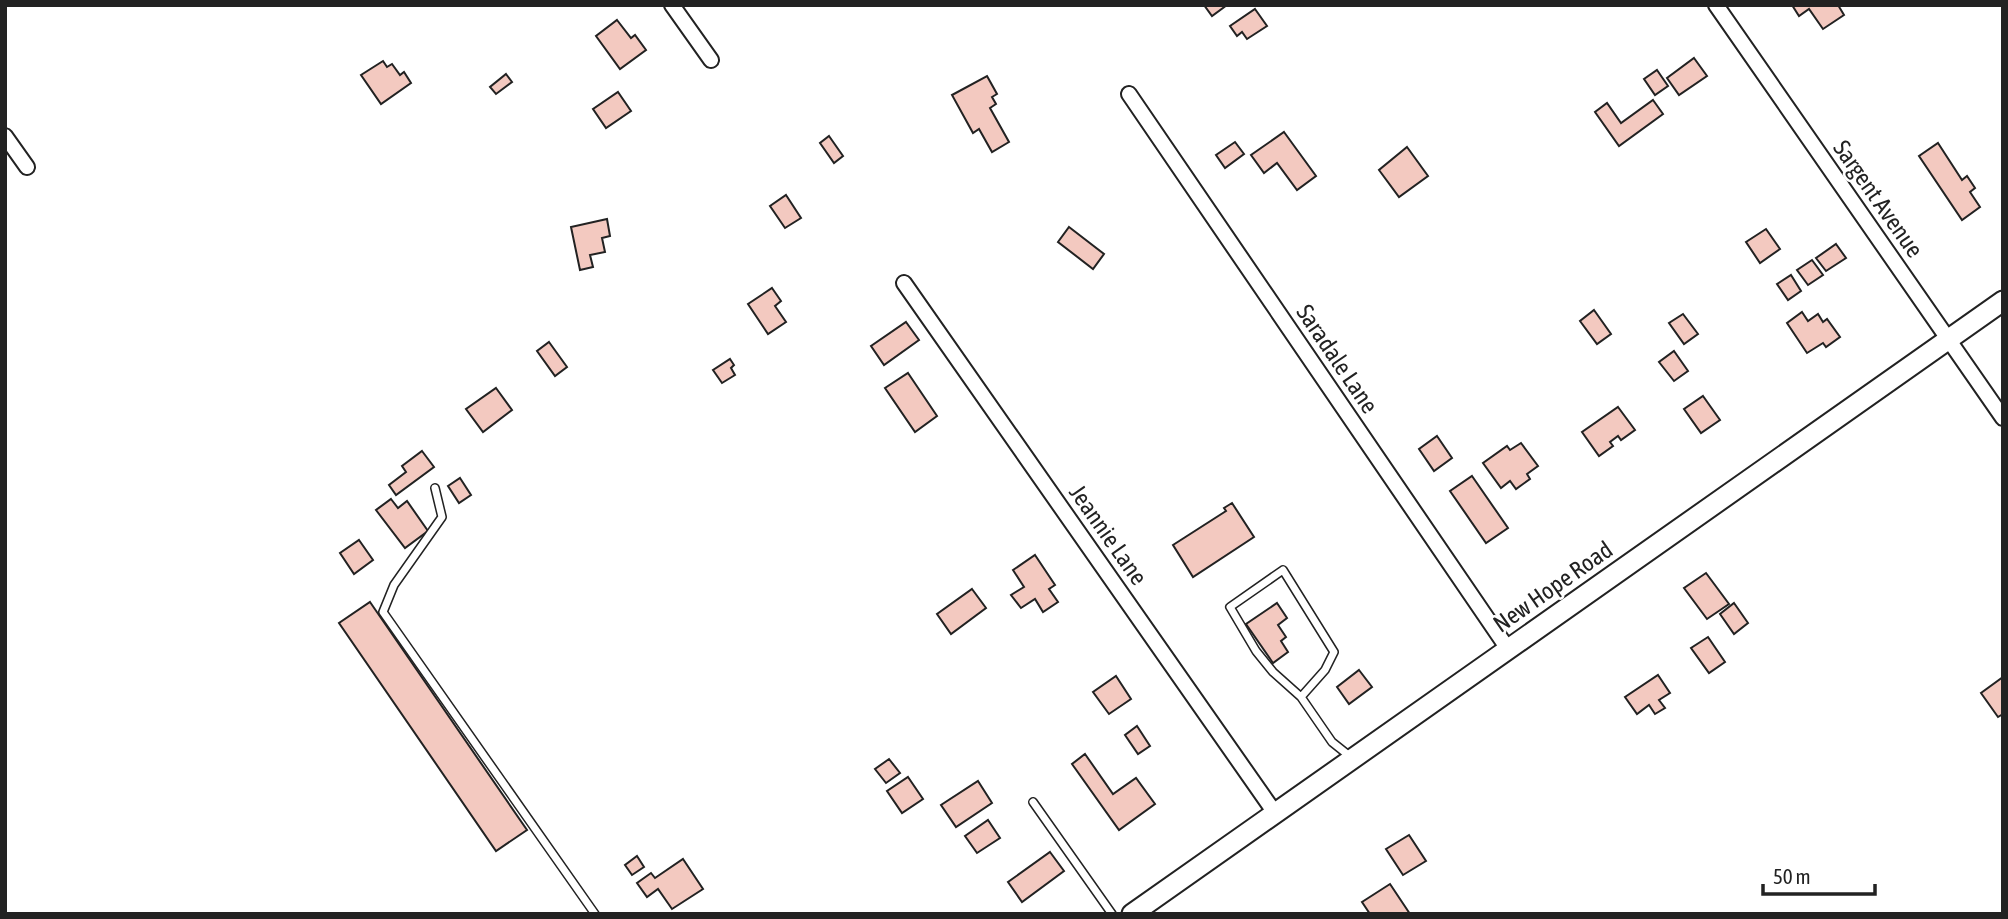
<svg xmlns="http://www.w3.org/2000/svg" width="2008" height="919" font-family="'Asap Condensed',sans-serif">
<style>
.building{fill:#f3c9c0;stroke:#222;stroke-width:2}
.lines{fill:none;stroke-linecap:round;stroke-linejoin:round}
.lane-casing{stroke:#222;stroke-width:10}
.street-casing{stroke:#222;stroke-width:18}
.secondary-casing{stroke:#222;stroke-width:23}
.lane{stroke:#fff;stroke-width:7}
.street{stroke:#fff;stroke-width:14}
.secondary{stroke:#fff;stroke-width:19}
.labels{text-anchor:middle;stroke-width:5;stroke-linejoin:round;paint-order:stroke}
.street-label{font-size:24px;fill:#222;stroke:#fff}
</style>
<rect width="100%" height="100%" fill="#fff"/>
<g class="building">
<polygon points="1204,5 1227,5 1212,16"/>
<polygon points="1792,5 1838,5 1844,15 1823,29 1809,9 1799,16"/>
<polygon points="1255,9 1267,26 1247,39 1242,32 1237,36 1230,26"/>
<polygon points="617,20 631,38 635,35 646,50 620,69 596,36"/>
<polygon points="1694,58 1707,76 1679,95 1667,78"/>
<polygon points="383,61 387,67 392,64 400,75 404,72 411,83 381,104 361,75"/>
<polygon points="1657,70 1668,86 1655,95 1644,79"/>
<polygon points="506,74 512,82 496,94 490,87"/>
<polygon points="987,76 997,94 992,97 996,104 990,108 1009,142 992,152 979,129 973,133 952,95"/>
<polygon points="618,92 631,111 606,128 593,109"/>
<polygon points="1653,100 1663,114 1619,146 1595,112 1607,103 1621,123"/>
<polygon points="1284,132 1316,176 1297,190 1277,163 1264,173 1251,155"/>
<polygon points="829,136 843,156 834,163 820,143"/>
<polygon points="1235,142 1244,154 1225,168 1216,155"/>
<polygon points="1938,143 1962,180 1967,176 1975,188 1970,192 1980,207 1962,220 1919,156"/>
<polygon points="1407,147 1428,176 1399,197 1379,170"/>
<polygon points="786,195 801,218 785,228 770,206"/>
<polygon points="607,219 610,236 602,238 605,252 590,255 593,267 580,270 571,227"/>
<polygon points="1069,227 1104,254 1093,269 1058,242"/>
<polygon points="1766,229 1780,249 1760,263 1746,242"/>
<polygon points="1836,244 1846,258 1826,271 1816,258"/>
<polygon points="1812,260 1823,275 1808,285 1797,270"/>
<polygon points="1791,275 1801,291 1788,300 1777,284"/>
<polygon points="772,288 781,301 775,306 786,322 768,334 748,304"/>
<polygon points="1594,310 1611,334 1597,344 1580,321"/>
<polygon points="1802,312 1808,321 1818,314 1823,322 1827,319 1840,337 1826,347 1823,343 1807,353 1787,323"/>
<polygon points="1683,314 1698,334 1684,344 1669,323"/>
<polygon points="906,322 919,340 884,365 871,346"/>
<polygon points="549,342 567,367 555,376 537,351"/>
<polygon points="1674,351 1688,371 1674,381 1659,362"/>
<polygon points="730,359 734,365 731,368 735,375 722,383 713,370"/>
<polygon points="908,373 937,416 915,432 885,388"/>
<polygon points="496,388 512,410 483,432 466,409"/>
<polygon points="1703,396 1720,420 1701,433 1684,409"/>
<polygon points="1618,407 1635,430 1621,440 1618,436 1610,442 1613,446 1599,456 1582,432"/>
<polygon points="1437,436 1452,458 1434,471 1419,449"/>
<polygon points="1521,443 1538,466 1527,474 1530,479 1516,489 1510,481 1501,488 1483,463 1507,446 1510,450"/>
<polygon points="422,451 434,467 396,495 389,485 406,472 402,466"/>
<polygon points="1472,476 1508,528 1486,543 1450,491"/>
<polygon points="460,478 471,495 459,503 448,486"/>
<polygon points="391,499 398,508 407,501 428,531 405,548 376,510"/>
<polygon points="1232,503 1254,537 1193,577 1173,545 1226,511 1224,508"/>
<polygon points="359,540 373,560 354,574 340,553"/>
<polygon points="1035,555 1055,585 1049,589 1058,602 1043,612 1035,599 1021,608 1011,595 1024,587 1013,570"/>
<polygon points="1706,573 1729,604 1707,619 1684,588"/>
<polygon points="972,589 986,608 951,634 937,614"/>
<polygon points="370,602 527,830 496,851 339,623"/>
<polygon points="1277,603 1287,618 1278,625 1286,637 1281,641 1288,652 1273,663 1246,624"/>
<polygon points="1734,603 1748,623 1734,634 1720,614"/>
<polygon points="1708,637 1725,662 1709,673 1691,648"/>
<polygon points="1359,670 1372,687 1349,704 1337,687"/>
<polygon points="1658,675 1670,693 1659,700 1665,708 1655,714 1649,705 1637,714 1625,697"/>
<polygon points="1116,676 1131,699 1109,714 1093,692"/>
<polygon points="2003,677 2003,714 1998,717 1981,693"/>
<polygon points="1137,726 1150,746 1138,754 1125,735"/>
<polygon points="1085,754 1113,794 1136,778 1155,804 1119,830 1072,764"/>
<polygon points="889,759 900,773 886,783 875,769"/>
<polygon points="908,777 923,799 902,813 887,791"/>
<polygon points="978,781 992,803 956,827 941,805"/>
<polygon points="988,820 1000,838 977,853 965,836"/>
<polygon points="1409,835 1426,861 1403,875 1386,849"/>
<polygon points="1050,852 1064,871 1022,902 1008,882"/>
<polygon points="637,856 644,867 632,875 625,865"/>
<polygon points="683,859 703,889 672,909 658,889 647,897 637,883 651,873 655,878"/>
<polygon points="1390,884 1410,914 1370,914 1362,902"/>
</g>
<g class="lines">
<defs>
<g id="lane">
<polyline points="435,488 442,517 394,585 383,612 595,914"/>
<polyline points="1301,697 1325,670 1334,652 1283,570 1230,607 1256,651 1273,672 1301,697 1332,742 1352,758"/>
<polyline points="1033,802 1112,914"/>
</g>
<g id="street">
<polyline points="672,5 711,60"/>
<polyline points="1716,5 2003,418"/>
<polyline points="1129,94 1508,649"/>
<polyline points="5,136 27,167"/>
<polyline points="904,283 1275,813"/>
</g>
<polyline id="secondary" points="1132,914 2003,301"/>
</defs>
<use href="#lane" class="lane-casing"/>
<use href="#street" class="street-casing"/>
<use href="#secondary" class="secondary-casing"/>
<use href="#lane" class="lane"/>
<use href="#street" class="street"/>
<use href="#secondary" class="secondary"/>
</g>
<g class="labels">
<g class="street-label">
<text transform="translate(1878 199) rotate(55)" y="8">Sargent Avenue</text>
<text transform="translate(1337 359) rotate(56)" y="8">Saradale Lane</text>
<text transform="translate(1108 535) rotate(55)" y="8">Jeannie Lane</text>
<text transform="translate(1553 587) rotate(-35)" y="8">New Hope Road</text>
</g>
</g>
<rect width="2008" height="919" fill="none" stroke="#222222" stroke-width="14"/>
<path d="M1763 884v10h112v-10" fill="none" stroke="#222222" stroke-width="3.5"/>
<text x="1773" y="884" font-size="21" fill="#222222" stroke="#ffffff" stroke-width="5" paint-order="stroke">50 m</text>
</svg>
